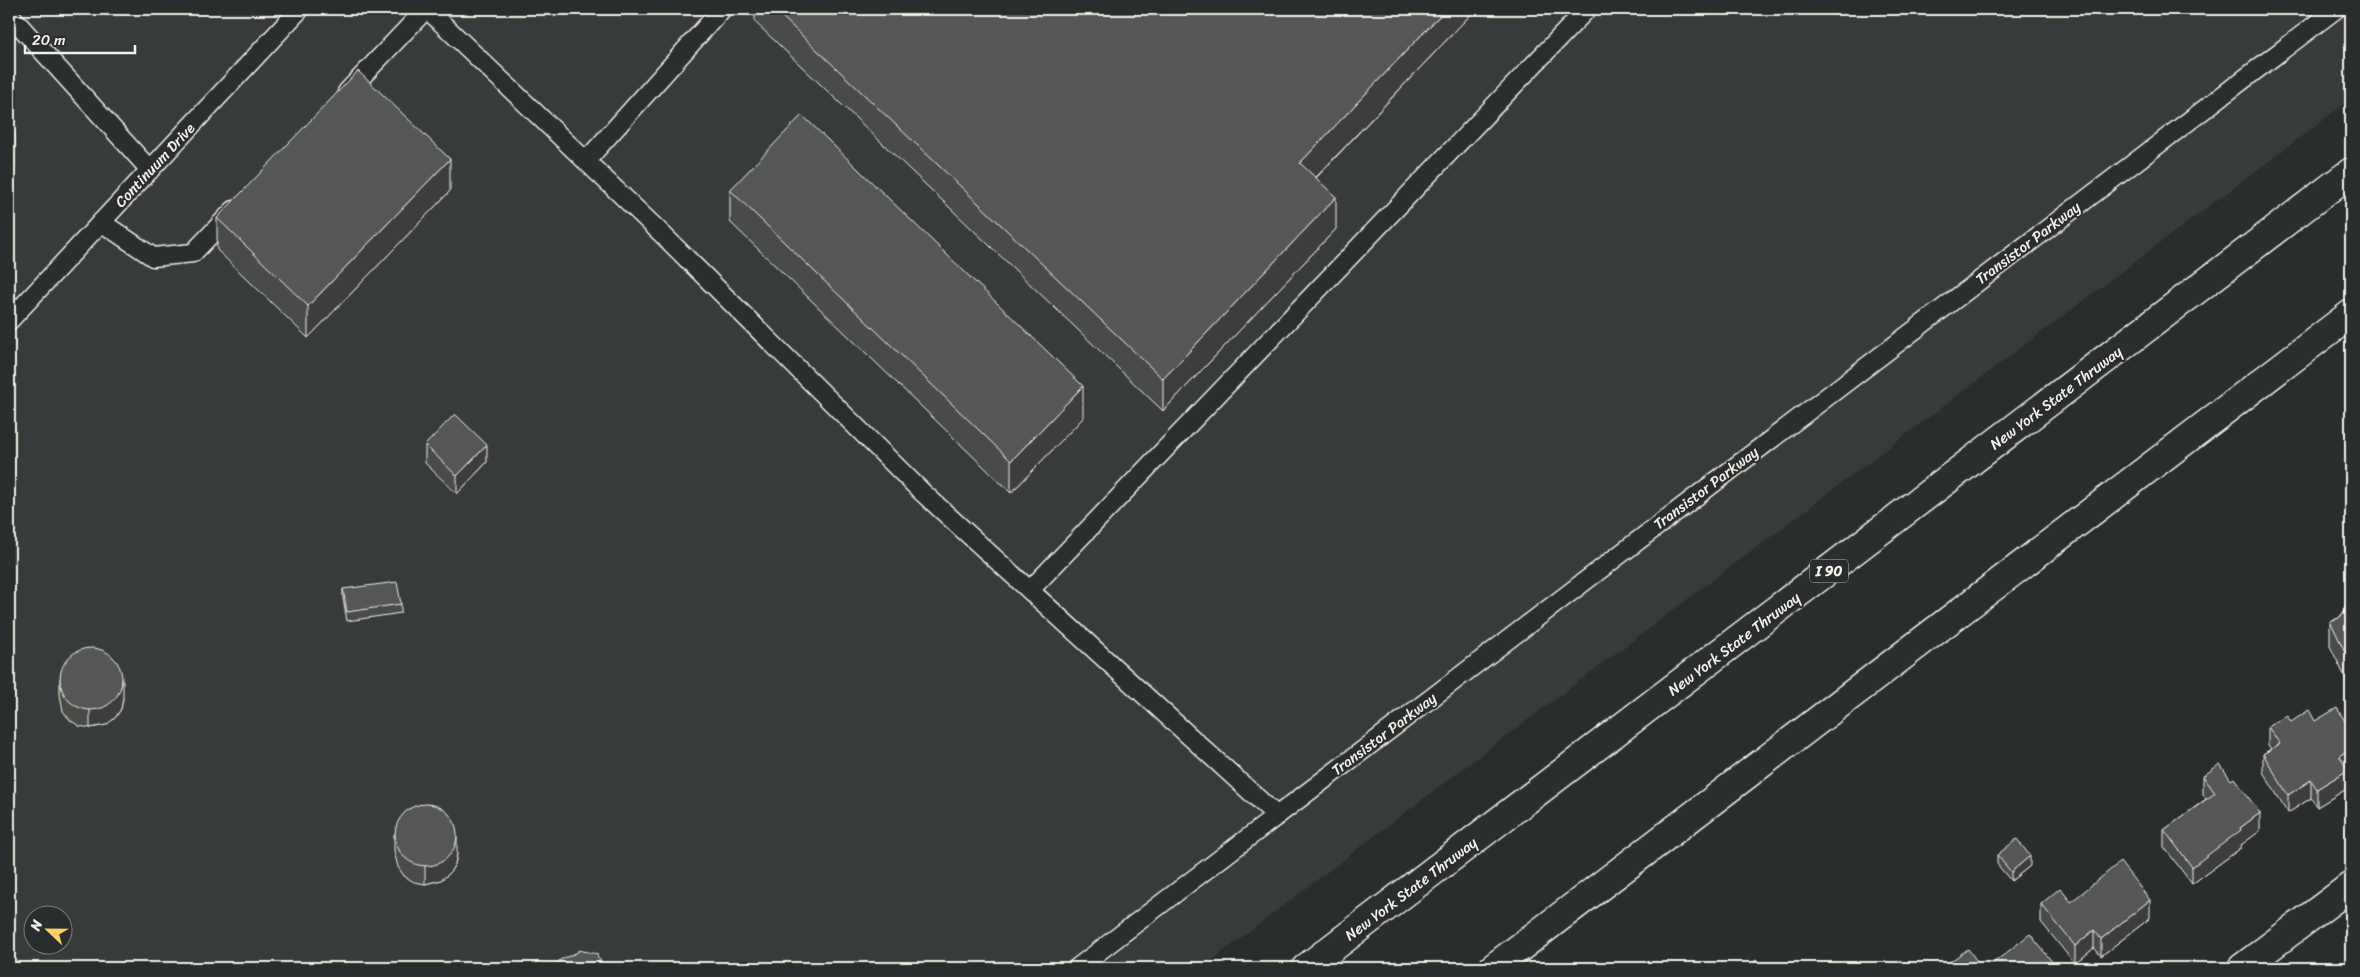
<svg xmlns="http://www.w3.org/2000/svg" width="2360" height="977" font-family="Sriracha,sans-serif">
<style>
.built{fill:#373a3a;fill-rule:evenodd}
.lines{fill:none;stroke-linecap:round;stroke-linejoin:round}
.service-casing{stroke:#f4f1e8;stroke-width:21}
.minor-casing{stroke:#f4f1e8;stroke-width:31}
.motorway-casing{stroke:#f4f1e8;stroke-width:31}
.service{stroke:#2a2d2e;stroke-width:18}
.minor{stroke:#2a2d2e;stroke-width:28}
.motorway{stroke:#2a2d2e;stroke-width:28}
.wall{fill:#494b4a;stroke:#f4f1e8}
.shaded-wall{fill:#3c3d3c;stroke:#f4f1e8}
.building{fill:#555756;stroke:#f4f1e8}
.labels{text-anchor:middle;stroke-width:4;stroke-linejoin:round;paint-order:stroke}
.shield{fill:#2a2d2e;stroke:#b7b6b0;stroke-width:1}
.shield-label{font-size:14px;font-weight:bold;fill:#f4f1e8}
.street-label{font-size:15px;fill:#f4f1e8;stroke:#2a2d2e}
</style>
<rect width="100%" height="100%" fill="#2a2d2e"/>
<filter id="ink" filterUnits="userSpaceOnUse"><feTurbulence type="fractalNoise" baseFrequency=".02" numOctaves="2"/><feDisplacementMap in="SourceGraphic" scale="10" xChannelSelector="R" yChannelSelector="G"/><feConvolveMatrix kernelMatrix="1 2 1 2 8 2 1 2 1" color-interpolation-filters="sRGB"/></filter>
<g filter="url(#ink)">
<path class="built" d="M9 9H2351V99L1440 786 1202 968H9ZM32 914H62V944H32Z"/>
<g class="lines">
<defs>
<g id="service">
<polyline points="427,9 661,233 922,492 1277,816"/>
<polyline points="9,14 150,170"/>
<polyline points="347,92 426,9"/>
<polyline points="586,161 722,9"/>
<polyline points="101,222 153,257 193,253 234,210"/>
<polyline points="9,321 300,9"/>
<polyline points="1030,590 1587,9"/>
<polyline points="1077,968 2336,9"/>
</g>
<polyline id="minor" points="2242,968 2351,886"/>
<g id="motorway">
<polyline points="1306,968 2351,172"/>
<polyline points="1493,968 2351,314"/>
</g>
</defs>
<use href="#service" class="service-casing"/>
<use href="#minor" class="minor-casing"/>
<use href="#motorway" class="motorway-casing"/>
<use href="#service" class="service"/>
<use href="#minor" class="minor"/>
<use href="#motorway" class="motorway"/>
</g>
<g class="wall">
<polygon points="755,9 1476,9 1316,178 1336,229 1163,411 755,22"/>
<polygon points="730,190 1083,418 1011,493 730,222"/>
<polygon points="450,191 308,338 217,250 217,218"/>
<polygon points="425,445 487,462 457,494 425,463"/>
<polygon points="343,589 401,604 401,613 347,621 343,598"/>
<polygon points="2351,602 2351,695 2349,692 2349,685 2330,646 2330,621 2339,618"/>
<polygon points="60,678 123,698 121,709 115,718 106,725 90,728 79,726 70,720 63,711 60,695"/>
<polygon points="2315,721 2351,731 2351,766 2347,769 2348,788 2317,807 2311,798 2288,813 2263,772 2263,754 2271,749 2268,745 2268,727 2291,722"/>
<polygon points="2203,776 2260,831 2241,845 2241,848 2192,884 2164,847 2164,830 2206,799 2203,794"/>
<polygon points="394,834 457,854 455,864 449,874 441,880 425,884 414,882 404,876 398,867 394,851"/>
<polygon points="1997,855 2030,866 2011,881 1997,864"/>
<polygon points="2071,902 2150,918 2101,956 2094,948 2075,964 2041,922 2041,904"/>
</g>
<g class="shaded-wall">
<polygon points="1446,9 1476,9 1300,194 1300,163"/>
<polygon points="13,94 13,125 9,129 9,98"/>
<polygon points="15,135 15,167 9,174 9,142"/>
<polygon points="450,159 450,191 308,338 308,306"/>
<polygon points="1336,197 1336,229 1163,411 1163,379"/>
<polygon points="1083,386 1083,418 1011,493 1011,461"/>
<polygon points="487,445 487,462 457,494 457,476"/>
<polygon points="123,680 123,698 121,709 115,718 106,725 90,728 90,710"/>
<polygon points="2351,748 2351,766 2339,774 2339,756"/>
<polygon points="2348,770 2348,788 2317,807 2317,789"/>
<polygon points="2311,780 2311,798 2288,813 2288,795"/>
<polygon points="2260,813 2260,831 2241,845 2241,848 2192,884 2192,867 2240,828"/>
<polygon points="457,836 457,854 455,864 449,874 441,880 425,884 425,866"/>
<polygon points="2030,856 2030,866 2011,881 2011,872"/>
<polygon points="2150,900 2150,918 2101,956 2101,939"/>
<polygon points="2094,930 2094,948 2075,964 2075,946"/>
<polygon points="1979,964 1979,968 1973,968"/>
</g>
<g class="building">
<polygon points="774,9 1446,9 1300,163 1336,197 1163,379"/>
<polygon points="358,71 450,159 308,306 217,218"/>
<polygon points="9,90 13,94 9,98"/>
<polygon points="802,115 1083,386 1011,461 730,190"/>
<polygon points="9,129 15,135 9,142"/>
<polygon points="455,414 487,445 457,476 425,445"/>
<polygon points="397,582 401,604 347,612 343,589"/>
<polygon points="2351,602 2351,664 2330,621 2339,618 2344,612 2346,605"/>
<circle cx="91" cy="679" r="31"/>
<polygon points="2337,708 2351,731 2351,748 2339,756 2348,770 2317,789 2311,780 2288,795 2263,754 2280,744 2268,727 2287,716 2291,722 2309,710 2315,721"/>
<polygon points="2220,764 2231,780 2234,778 2260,813 2240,828 2241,830 2192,867 2164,830 2215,793 2203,776"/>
<circle cx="426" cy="835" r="31"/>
<polygon points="2017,839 2030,856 2011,872 1997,855"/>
<polygon points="2120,862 2150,900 2101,939 2094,930 2075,946 2041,904 2060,888 2071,902"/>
<polygon points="2030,934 2057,968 1987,968"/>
<polygon points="1968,949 1979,964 1973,968 1941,968"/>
<polygon points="578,950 598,954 597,957 605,965 607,968 554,968 560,960 578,952"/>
<polygon points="1756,960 1763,968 1746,968"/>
</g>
</g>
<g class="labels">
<rect class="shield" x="1810" y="559.5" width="38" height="23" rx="4"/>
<g class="shield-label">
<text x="1829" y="576">I 90</text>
</g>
<g class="street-label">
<text transform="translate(155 165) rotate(-47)" y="5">Continuum Drive</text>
<text transform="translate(2028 243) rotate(-37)" y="5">Transistor Parkway</text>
<text transform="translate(2056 398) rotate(-37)" y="5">New York State Thruway</text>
<text transform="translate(1706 488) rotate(-37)" y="5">Transistor Parkway</text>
<text transform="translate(1734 644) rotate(-37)" y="5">New York State Thruway</text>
<text transform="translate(1384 734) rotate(-37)" y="5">Transistor Parkway</text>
<text transform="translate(1411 889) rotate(-37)" y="5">New York State Thruway</text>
</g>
</g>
<rect width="2360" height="977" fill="none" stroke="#2a2d2e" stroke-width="30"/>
<rect x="15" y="15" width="2330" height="947" fill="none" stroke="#f4f1e8" stroke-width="2" filter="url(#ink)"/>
<g transform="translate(48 930) rotate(292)"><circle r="24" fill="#2a2d2e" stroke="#7b7b78"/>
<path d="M0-4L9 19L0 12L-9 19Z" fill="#ffd166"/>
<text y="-8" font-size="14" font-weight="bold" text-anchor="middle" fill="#f4f1e8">N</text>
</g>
<path d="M25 45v8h110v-8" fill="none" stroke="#f4f1e8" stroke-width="2.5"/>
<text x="32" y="45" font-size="15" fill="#f4f1e8" stroke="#2a2d2e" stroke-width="4" paint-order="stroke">20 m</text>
</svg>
